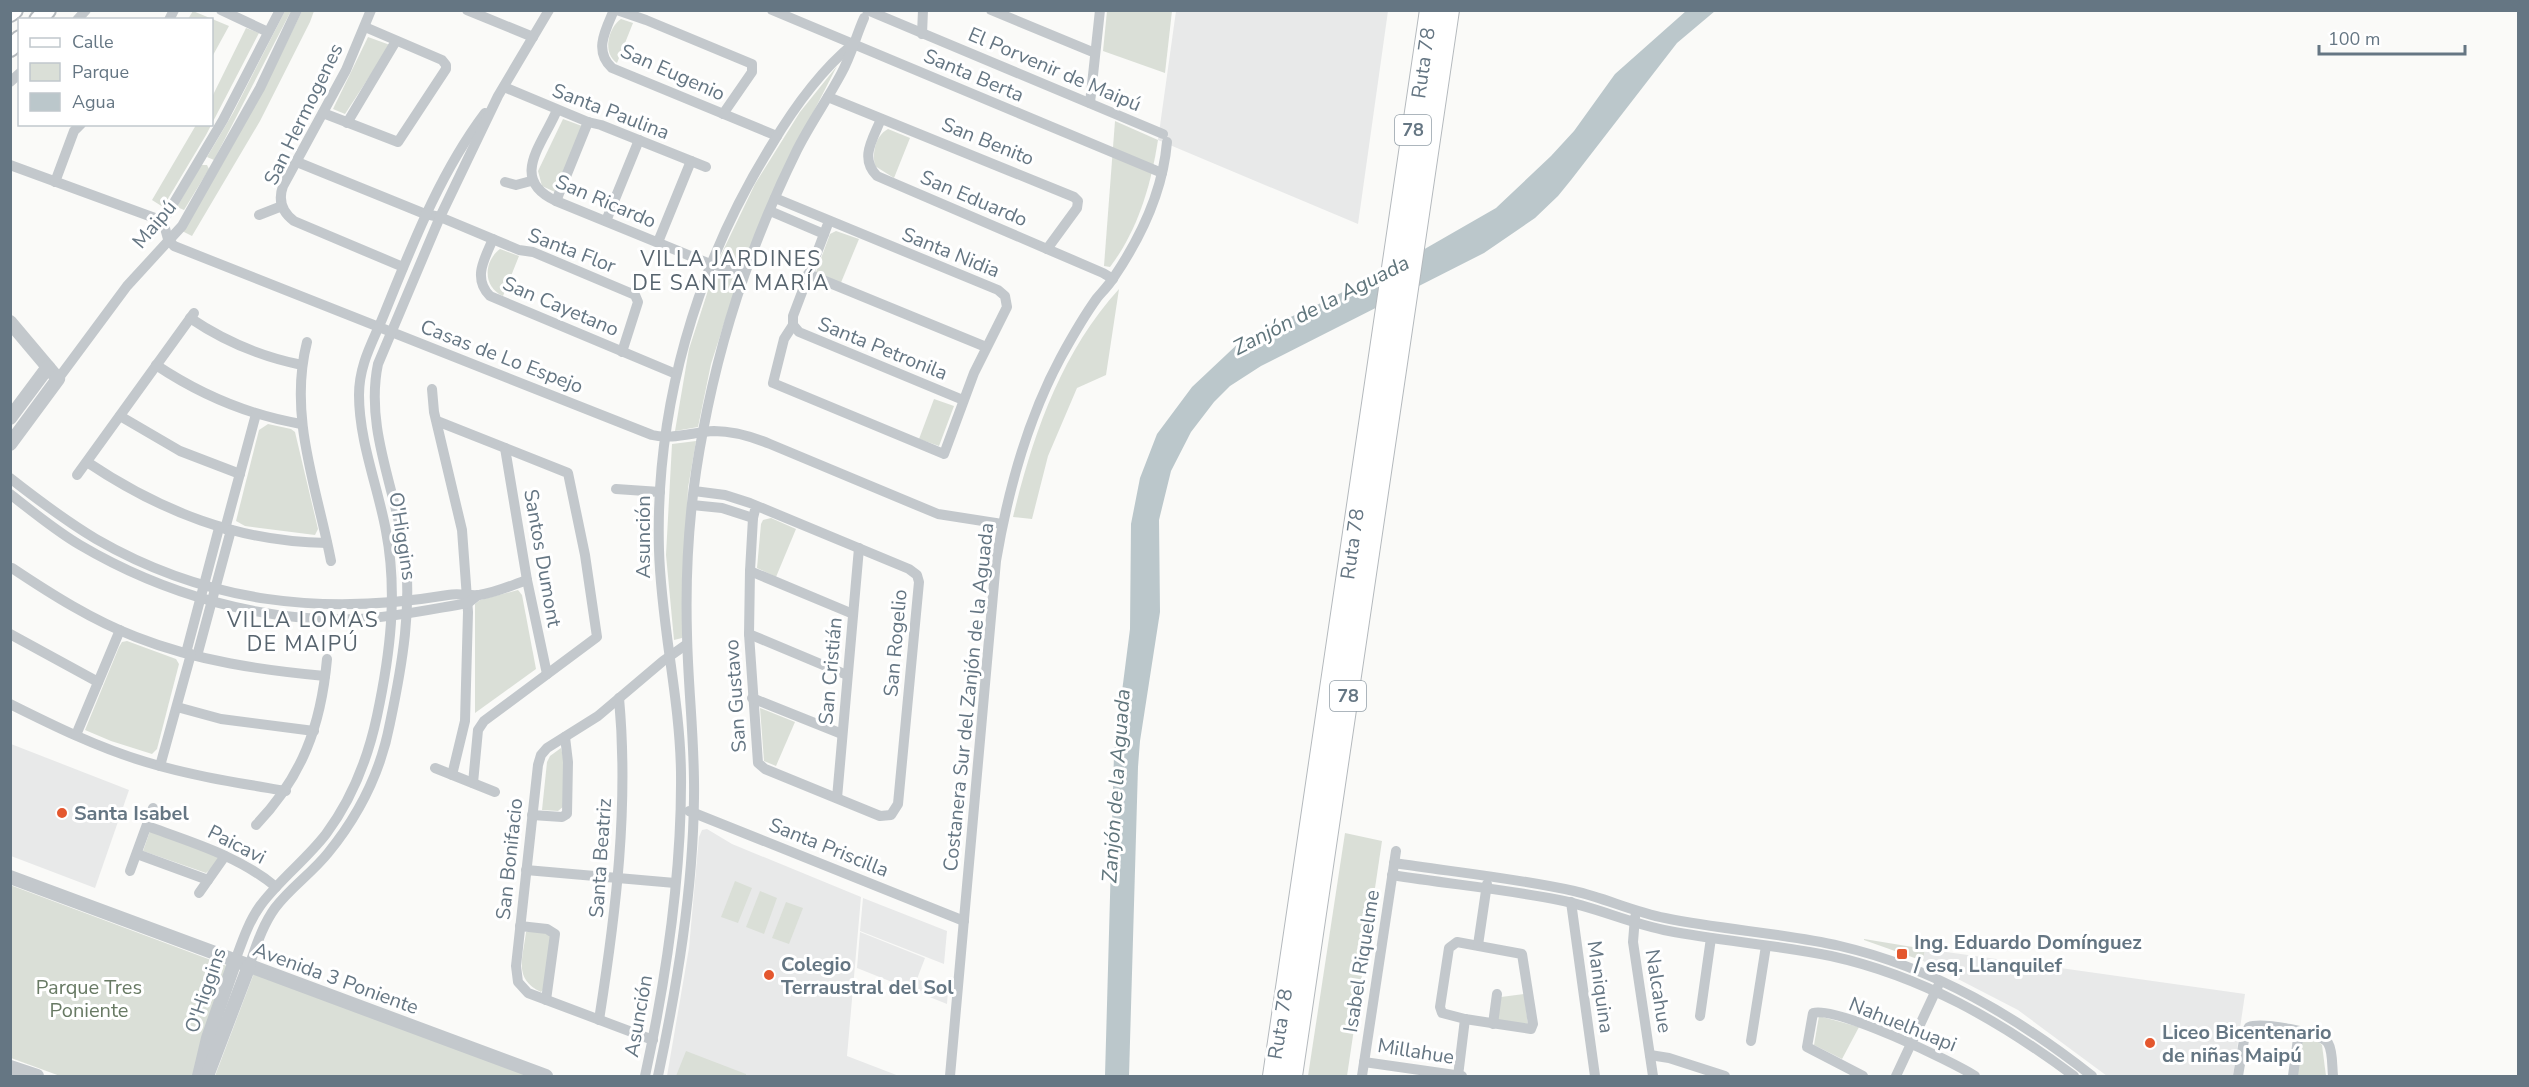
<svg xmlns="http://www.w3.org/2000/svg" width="2529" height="1087" font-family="'Nunito Sans',sans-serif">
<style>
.built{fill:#e8e9e9}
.green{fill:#dadfd7}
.water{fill:#bbc7cb}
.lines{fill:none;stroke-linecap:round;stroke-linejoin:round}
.primary-casing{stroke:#b5babe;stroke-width:20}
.motorway-casing{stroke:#b4b9bd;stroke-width:22}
.minor{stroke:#c3c8cc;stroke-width:10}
.tertiary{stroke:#c3c8cc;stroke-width:14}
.primary{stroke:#fff;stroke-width:16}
.motorway{stroke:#fff;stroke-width:20}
.poi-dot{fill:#e4572e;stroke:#fff;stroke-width:2}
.labels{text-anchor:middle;stroke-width:6;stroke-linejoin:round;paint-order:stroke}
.shield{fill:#fff;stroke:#939fa8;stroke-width:1.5}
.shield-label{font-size:18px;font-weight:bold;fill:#657683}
.street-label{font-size:20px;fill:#657683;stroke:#fff}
.poi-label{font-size:20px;font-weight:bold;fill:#657683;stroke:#fff;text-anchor:start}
.park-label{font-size:20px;fill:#687a64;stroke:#fff}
.neighbourhood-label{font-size:21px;letter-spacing:1.5px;fill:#57646e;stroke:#fff}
.water-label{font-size:21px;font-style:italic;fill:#60757c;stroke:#fff}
</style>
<rect width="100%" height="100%" fill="#fafaf8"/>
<g class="built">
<polygon points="1176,11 1388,11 1358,224 1158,140"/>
<polygon points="11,744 129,790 95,888 11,856"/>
<polygon points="707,829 732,844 861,897 847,1056 899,1076 667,1076 689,948 699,837 702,830"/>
<polygon points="863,898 947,931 944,964 860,931"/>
<polygon points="860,932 925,958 917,979 948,991 947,1004 857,968"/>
<polygon points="1925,949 2245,994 2233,1076 2107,1076 2018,1010 1923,961"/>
</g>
<g class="green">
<polygon points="193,11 229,26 212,57 212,20 188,19"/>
<polygon points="285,11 291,11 214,160 207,157 233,113"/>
<path d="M302 11H314L310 22 260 121 192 236 182 231C227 160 266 86 302 11Z"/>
<polygon points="1107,11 1172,11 1165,73 1103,51"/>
<path d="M621 19 633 23 617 63C602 53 608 28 621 19Z"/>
<polygon points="246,28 259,33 206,135 163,207 152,200 196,125 212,124 212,97"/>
<polygon points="368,37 390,45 345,114 333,109"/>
<polygon points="837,66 776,185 745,264 719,259 755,184 800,112"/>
<polygon points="563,119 582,126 555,192 542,186 538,171"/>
<path d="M1115 121 1158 140C1151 185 1138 230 1110 267L1104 266Z"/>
<path d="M888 129 910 138 894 178 875 166C872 153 875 136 888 129Z"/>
<polygon points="201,165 207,165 209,169 184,210 177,207"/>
<polygon points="836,231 859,239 840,285 816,272 830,234"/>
<path d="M500 249 519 256 503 296C483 287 483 262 500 249Z"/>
<polygon points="714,272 739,277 711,364 698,427 675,431 689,349"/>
<path d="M1119 289 1106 375 1077 388 1048 456 1032 519 1013 517C1033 434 1061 353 1119 289Z"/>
<polygon points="934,399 954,406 939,446 919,439"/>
<polygon points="268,424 291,429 295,432 318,529 315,535 245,526 236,521 259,430"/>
<polygon points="696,441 688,488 682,638 674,640 666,555 672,444"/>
<polygon points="771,518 796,529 776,577 757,568 761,524 763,520"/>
<polygon points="518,590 522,595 536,669 475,713 475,604 480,600"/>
<polygon points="127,641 176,659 179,664 157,749 152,754 111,741 85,730 119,647 122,642"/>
<polygon points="760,708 795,722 776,766 764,761"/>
<polygon points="561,748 565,766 564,806 558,811 542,810 547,762 550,756"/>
<polygon points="150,831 219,856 220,861 206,873 143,851"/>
<polygon points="1345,833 1382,841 1347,1076 1308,1076"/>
<polygon points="735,881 752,888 738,923 721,917"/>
<polygon points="10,885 227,966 194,1076 60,1076 11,1058"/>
<polygon points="760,891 777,898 764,934 746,927"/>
<polygon points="786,902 803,908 789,944 772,938"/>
<path d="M526 932H549L552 938 545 988 541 992C513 979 523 958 526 932Z"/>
<polygon points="1864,939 1925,949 1923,961 1864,940"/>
<polygon points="254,973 532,1076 215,1076"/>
<polygon points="1524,994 1528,1024 1497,1021 1501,997"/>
<polygon points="1819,1016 1859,1027 1842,1059 1814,1045"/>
<polygon points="2301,1040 2319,1042 2322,1045 2326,1076 2296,1076"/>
<polygon points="686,1051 746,1074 746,1076 676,1076"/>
</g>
<polygon class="water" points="1686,11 1715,11 1677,43 1571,180 1558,196 1535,218 1484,253 1261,366 1230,386 1214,402 1191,432 1171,471 1159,520 1160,612 1140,741 1138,767 1129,1076 1105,1076 1114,754 1130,629 1131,524 1140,478 1157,434 1192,387 1243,339 1321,303 1402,262 1496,208 1551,156 1574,131 1615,74"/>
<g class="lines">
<defs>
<g id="primary">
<polyline points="10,13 14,10"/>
<polyline points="38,20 47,10"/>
<polyline points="10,48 20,39"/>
</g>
<g id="motorway">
<polyline points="1273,1076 1430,10"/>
<polyline points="1292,1076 1449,10"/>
</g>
</defs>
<use href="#primary" class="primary-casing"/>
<use href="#motorway" class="motorway-casing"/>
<g class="minor">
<polyline points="221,10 268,32"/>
<path d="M371 10 346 70 283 186C278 200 282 212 294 221L403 267"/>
<polyline points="467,10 533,37"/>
<path d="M614 10C606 29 593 51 612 68L777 136"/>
<polyline points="617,10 646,20 752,64 752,72 723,114"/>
<polyline points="772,10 1162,173"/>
<polyline points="867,10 1163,134"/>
<polyline points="991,10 1095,53"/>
<polyline points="77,20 86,10"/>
<polyline points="169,20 174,10"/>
<polyline points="922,34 923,10"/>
<polyline points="10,82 20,73"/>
<polyline points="504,87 588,122 601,125 706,167"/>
<polyline points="828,97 1074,197 1078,201 1077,208 1047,249"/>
<polyline points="1090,103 1100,10"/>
<path d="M557 110C543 144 508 179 556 201L710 264 745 272"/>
<polyline points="323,113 398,142 446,69 446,65 442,60 365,27"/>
<path d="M881 119C873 139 859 158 877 176L1103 273 1113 279"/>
<polyline points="347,123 396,41"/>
<polyline points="297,162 425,214 440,217 519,250 533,252 635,295 638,302 622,352"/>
<polyline points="10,165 163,221"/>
<polyline points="55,182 74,131 81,124"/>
<polyline points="505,182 516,185 531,181"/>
<polyline points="775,198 998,290 1005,296 1007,307 974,373 944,454 773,383 784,339 793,325 793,316 829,221"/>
<polyline points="556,201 588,122"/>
<polyline points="770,211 824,234"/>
<polyline points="259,215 282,206"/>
<path d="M163 221 168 239 174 246 652 435C671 440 694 432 714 431 733 431 753 437 770 444L938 514 1002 524"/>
<polyline points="163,221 223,120 280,10"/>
<polyline points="606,221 639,140"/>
<path d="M493 239C485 258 472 278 490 296L676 374"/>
<polyline points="658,242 691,161"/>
<polyline points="808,274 986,347"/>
<path d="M190 318C224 341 262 357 302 365"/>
<polyline points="793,325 799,332 963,400"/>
<path d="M307 342C288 416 317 488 331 561"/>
<path d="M156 365C201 395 248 415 301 424"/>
<polyline points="58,379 127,286 182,226 260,88 297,10"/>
<polyline points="432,389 434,412 462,530 468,612 465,721 452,775"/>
<polyline points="120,416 180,451 240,474"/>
<polyline points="437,421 568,473 585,555 597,637 484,721 478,730 473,783"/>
<polyline points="505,448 527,580 547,674"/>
<path d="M87 462C160 511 238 542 327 543"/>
<polyline points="77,475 194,313"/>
<path d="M10 478C38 500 66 521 96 539 207 603 323 616 448 595 459 593 470 596 479 595 495 593 512 585 527 580"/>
<polyline points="616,489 660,492"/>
<polyline points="694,491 725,495 750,503 909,569 917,575 919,582 898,804 891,815 880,816 765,769 758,763 749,634 750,571 753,518 756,506"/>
<path d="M10 494C33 512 56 531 80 545 163 594 263 623 359 619 396 617 432 609 468 603L478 595"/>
<polyline points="692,505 722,508 753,518"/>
<polyline points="225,529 256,414"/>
<path d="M12 568C51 594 92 620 136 637 197 661 261 670 325 676"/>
<polyline points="750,571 853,614"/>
<polyline points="10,634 98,682"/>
<polyline points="749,634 847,675"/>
<polyline points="186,653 219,528"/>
<polyline points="197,656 231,530"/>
<polyline points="752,698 842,734"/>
<path d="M10 704C54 726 99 748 146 762 192 776 239 783 286 791"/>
<polyline points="177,707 221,719 314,731"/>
<polyline points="76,735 120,630"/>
<polyline points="160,766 191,654"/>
<polyline points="435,768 495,792"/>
<polyline points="837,798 859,548"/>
<polyline points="689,811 964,921"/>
<polyline points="532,815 562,817 567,814 568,762 565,737"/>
<path d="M256 825C302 777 321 726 327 659"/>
<path d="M147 826C191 842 239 856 276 887"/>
<polyline points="137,854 208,880"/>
<path d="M1394 863C1454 872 1515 878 1574 891 1605 898 1634 912 1665 918 1723 930 1783 933 1840 946 1935 968 2017 1017 2092 1076"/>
<polyline points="526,870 675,883"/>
<polyline points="130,871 153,808"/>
<path d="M1392 875C1448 884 1504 889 1559 900 1596 907 1631 924 1669 931 1722 941 1777 945 1831 956 1922 976 2000 1021 2074 1076"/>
<polyline points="199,893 225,856"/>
<polyline points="1571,902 1595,1076"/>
<polyline points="1635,917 1633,942 1653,1076"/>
<polyline points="520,926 547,929 555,934 546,1000"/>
<polygon points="1457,942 1522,954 1533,1024 1531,1029 1465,1019 1442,1013 1440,1007 1449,948"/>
<polyline points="1478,945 1487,884"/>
<path d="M235 961C242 942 248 923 260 906 279 880 306 860 326 834 352 799 368 758 377 716 390 655 398 593 386 531 378 487 359 441 359 395 359 363 374 340 385 312 413 243 440 173 485 113"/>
<path d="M249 966C256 947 262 926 275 908 290 888 312 873 328 853 359 815 381 771 390 723 402 666 413 604 404 547 394 486 365 426 378 364L440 217 498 96 549 10"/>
<polyline points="1700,1016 1711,938"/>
<path d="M599 1020C616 912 629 806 619 698"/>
<polyline points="1493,1024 1497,994"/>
<polyline points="653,1040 528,993 518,982 516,966 538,765 541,755 547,748 598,716 663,661 687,644"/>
<polyline points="1751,1041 1766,946"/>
<polyline points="1650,1055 1669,1058 1725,1076"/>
<polyline points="1364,1062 1462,1076"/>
<path d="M645 1076C666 979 682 873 681 773 680 698 661 625 659 550 655 408 696 267 771 146 793 109 820 71 853 44"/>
<path d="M658 1076C677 986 693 891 694 798 695 743 688 689 687 634 685 566 690 497 703 431 721 334 753 239 797 150 810 124 827 100 841 74 851 56 856 36 864 18"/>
<path d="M950 1076 996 561C1008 490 1027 420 1061 357 1072 337 1084 316 1097 298 1103 291 1109 285 1114 277 1141 237 1163 190 1167 142"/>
<polyline points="1362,1076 1396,851"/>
<polyline points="1458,1076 1465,1019"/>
<path d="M1863 1076 1807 1047 1813 1013C1837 1006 1951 1061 1975 1076"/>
<polyline points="1896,1076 1938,986"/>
<path d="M2238 1076 2245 1034 2249 1027C2261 1022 2320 1032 2328 1043 2333 1051 2332 1067 2333 1076"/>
<polyline points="2293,1076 2299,1031"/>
</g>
<g class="tertiary">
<polyline points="10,322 58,379 10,444"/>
<polyline points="10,418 48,367"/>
<polyline points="10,877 546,1076"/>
<polyline points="10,1067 37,1076"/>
<polyline points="199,1076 208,1038 235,961"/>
<polyline points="207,1076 249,966"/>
</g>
<use href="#primary" class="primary"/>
<use href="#motorway" class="motorway"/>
</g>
<g class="poi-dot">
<circle cx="62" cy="813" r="6"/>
<rect x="1896" y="948" width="12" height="12" rx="3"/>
<circle cx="769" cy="975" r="6"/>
<circle cx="2150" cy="1043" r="6"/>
</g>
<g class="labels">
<g class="shield">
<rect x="1395" y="115" width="36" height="30" rx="4.5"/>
<rect x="1330" y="681" width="36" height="30" rx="4.5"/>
</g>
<g class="shield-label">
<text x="1413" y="136">78</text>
<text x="1348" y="702">78</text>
</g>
<g class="street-label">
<text transform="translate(1423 63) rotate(-82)" y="7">Ruta 78</text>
<text transform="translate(1055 69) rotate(23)" y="7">El Porvenir de Maipú</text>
<text transform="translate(673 72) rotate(24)" y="7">San Eugenio</text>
<text transform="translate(974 75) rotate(23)" y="7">Santa Berta</text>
<text transform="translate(611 111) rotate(21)" y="7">Santa Paulina</text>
<text transform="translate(303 114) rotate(-64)" y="7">San Hermogenes</text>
<text transform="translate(988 141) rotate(22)" y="7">San Benito</text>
<text transform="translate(974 198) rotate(23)" y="7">San Eduardo</text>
<text transform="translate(606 201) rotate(23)" y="7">San Ricardo</text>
<text transform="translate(154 224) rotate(-50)" y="7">Maipú</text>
<text transform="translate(572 250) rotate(21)" y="7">Santa Flor</text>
<text transform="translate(951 252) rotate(22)" y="7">Santa Nidia</text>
<text transform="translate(561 306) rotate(23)" y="7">San Cayetano</text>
<text transform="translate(883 348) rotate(22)" y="7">Santa Petronila</text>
<text transform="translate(502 356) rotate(21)" y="7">Casas de Lo Espejo</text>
<text transform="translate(403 536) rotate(81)" y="7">O'Higgins</text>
<text transform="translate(643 537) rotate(-90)" y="7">Asunción</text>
<text transform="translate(1352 544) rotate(-82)" y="7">Ruta 78</text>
<text transform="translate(543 558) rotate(80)" y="7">Santos Dumont</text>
<text transform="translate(895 643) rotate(-85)" y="7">San Rogelio</text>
<text transform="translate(830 671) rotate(-85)" y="7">San Cristián</text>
<text transform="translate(735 696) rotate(-94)" y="7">San Gustavo</text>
<text transform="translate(968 697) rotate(-84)" y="7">Costanera Sur del Zanjón de la Aguada</text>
<text transform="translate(237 844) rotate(27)" y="7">Paicavi</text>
<text transform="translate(829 847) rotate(22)" y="7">Santa Priscilla</text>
<text transform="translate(600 858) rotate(-86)" y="7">Santa Beatriz</text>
<text transform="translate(509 859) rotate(-84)" y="7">San Bonifacio</text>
<text transform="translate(1361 961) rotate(-81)" y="7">Isabel Riquelme</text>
<text transform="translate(336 978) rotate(20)" y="7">Avenida 3 Poniente</text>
<text transform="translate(1601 987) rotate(82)" y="7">Maniquina</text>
<text transform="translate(205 990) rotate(-71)" y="7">O'Higgins</text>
<text transform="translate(1659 991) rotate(81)" y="7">Nalcahue</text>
<text transform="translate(638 1016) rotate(-80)" y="7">Asunción</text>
<text transform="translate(1280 1024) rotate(-81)" y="7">Ruta 78</text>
<text transform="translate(1903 1024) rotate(22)" y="7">Nahuelhuapi</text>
<text transform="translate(1416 1051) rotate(9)" y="7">Millahue</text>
</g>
<g class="poi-label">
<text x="74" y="820">Santa Isabel</text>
<text x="1914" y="949">Ing. Eduardo Domínguez<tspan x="1914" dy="23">/ esq. Llanquilef</tspan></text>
<text x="781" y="971">Colegio<tspan x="781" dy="23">Terraustral del Sol</tspan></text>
<text x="2162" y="1039">Liceo Bicentenario<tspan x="2162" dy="23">de niñas Maipú</tspan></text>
</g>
<g class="park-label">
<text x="89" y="994">Parque Tres<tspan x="89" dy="23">Poniente</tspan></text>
</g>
<g class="neighbourhood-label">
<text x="731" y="266">VILLA JARDINES<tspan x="731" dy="24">DE SANTA MARÍA</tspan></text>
<text x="303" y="627">VILLA LOMAS<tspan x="303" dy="24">DE MAIPÚ</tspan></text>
</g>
<g class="water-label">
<text transform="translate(1321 305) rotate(-27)" y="7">Zanjón de la Aguada</text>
<text transform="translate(1116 786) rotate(-86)" y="7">Zanjón de la Aguada</text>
</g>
</g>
<rect width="2529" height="1087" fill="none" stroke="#657683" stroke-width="24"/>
<rect x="18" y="18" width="195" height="108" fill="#ffffff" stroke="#c1c8cd" stroke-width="1.5"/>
<rect x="30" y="38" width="30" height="9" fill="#ffffff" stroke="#c1c8cd" stroke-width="1.5"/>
<text x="72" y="48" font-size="18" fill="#657683">Calle</text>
<rect x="30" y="63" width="30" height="18" fill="#dadfd7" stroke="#c1c8cd" stroke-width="1.5"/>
<text x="72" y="78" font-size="18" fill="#657683">Parque</text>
<rect x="30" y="93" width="30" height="18" fill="#bbc7cb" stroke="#c1c8cd" stroke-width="1.5"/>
<text x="72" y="108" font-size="18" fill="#657683">Agua</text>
<path d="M2319 45v9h146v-9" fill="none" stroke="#657683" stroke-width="3"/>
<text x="2328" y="45" font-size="18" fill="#657683" stroke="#ffffff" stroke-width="4.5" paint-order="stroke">100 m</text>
</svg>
